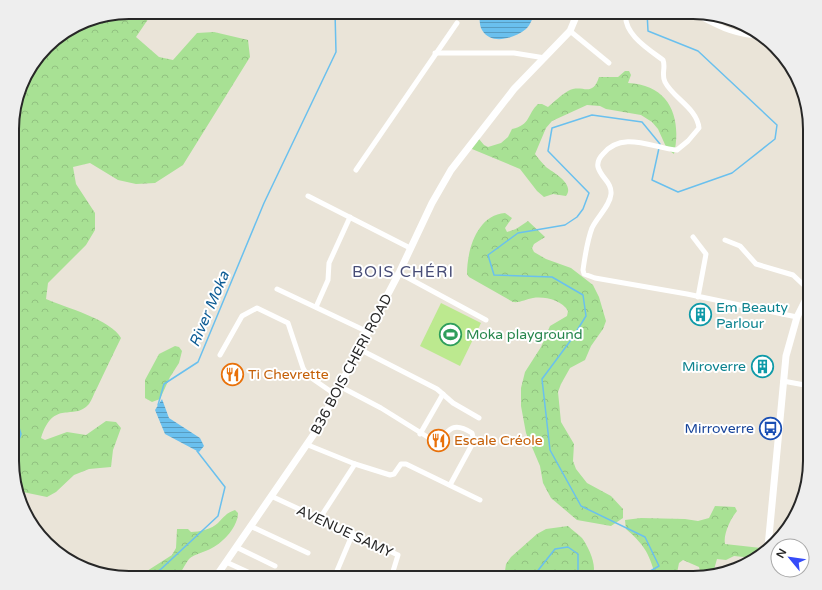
<svg xmlns="http://www.w3.org/2000/svg" width="822" height="590" font-family="'Varela Round',sans-serif">
<style>
.forest{fill:url(#forest-crowns)}
.pitch{fill:#bce98f}
.water{fill:url(#water-rules)}
.lines{fill:none;stroke-linecap:round;stroke-linejoin:round}
.stream{stroke:#6ac0ee;stroke-width:1.5}
.street{stroke:#fff;stroke-width:5}
.secondary{stroke:#fff;stroke-width:7}
.labels{text-anchor:middle;stroke-width:4;stroke-linejoin:round;paint-order:stroke}
.culture-label{font-size:14px;fill:#0d838f;stroke:#fff;text-anchor:start}
.leisure-label{font-size:14px;fill:#27864d;stroke:#fff;text-anchor:start}
.street-label{font-size:14px;fill:#272727;stroke:#fff}
.food-label{font-size:14px;fill:#c56008;stroke:#fff;text-anchor:start}
.transit-label{font-size:14px;fill:#164399;stroke:#fff;text-anchor:end}
.water-label{font-size:15px;font-style:italic;fill:#0d5c95;stroke:#fff}
.quarter-label{font-size:16px;letter-spacing:1px;fill:#484d77;stroke:#fff}
.rim{fill:none;stroke:#272727;stroke-width:2}
</style>
<defs>
<pattern id="forest-crowns" width="20" height="18" patternUnits="userSpaceOnUse"><rect width="20" height="18" fill="#a8e194"/><path d="M2 6a3 3 0 1 1 6 0M12 15a3 3 0 1 1 6 0" fill="none" stroke="#91c180"/></pattern>
<pattern id="water-rules" width="6" height="5" patternUnits="userSpaceOnUse"><rect width="6" height="5" fill="#6ac0ee"/><path d="M0 2.5h6" fill="none" stroke="#579cc1"/></pattern>
</defs>
<rect width="100%" height="100%" fill="#eae4d8"/>
<g class="forest">
<path d="M129 12H153L136 37 159 57 173 60 197 33 214 32 248 40 250 57 183 165 155 183 136 184 118 180 90 163 73 167 76 184 95 213V230L86 245 48 283 46 299C64 307 112 320 121 338 113 354 105 371 97 388 94 393 92 400 89 404 73 422 54 398 41 438L45 440 67 432 86 435 106 421 116 422 121 428 113 450 111 467 89 469 74 475 56 492 47 497 18 491 13 476V114L28 71 52 41 91 18Z"/>
<path d="M625 71H629L631 75 628 83C670 85 682 118 674 154L667 149 658 129 652 122 641 115 606 109 600 106 587 105 552 121 546 128 535 154C538 158 542 163 546 167 554 173 575 184 566 196L553 194 544 197 537 191 520 169 472 149 471 144 479 139 484 145 488 147 501 143 508 137 512 129C531 125 527 114 538 104H542L548 107C554 102 561 95 568 91 582 83 592 99 599 77H618Z"/>
<path d="M505 213 512 218 505 228 507 232 516 229 528 221 545 237 534 244 532 248 534 252 546 259 571 268 593 285 599 297 606 321 603 329 591 346 585 360 570 368 561 384 558 392 561 422 574 444 573 461 576 469 587 483 611 496 623 509V518L611 526 577 520 551 498 543 483 540 466 526 433 521 406V388L525 372 541 347 550 326 567 316 568 311C562 300 544 296 533 298 526 299 520 303 513 302L469 277 467 274C467 250 477 215 505 213Z"/>
<polygon points="175,346 179,347 182,351 179,363 170,377 160,399 152,402 145,398 145,380 159,354"/>
<path d="M715 506 735 507 737 511C731 518 723 534 725 544L761 548 763 551 754 558 734 556 726 560 717 559 713 573 687 578V576L700 571 699 567 683 560 679 563 676 578H649L655 575C649 552 643 544 626 529L625 520 641 518 685 519 698 521 709 518Z"/>
<path d="M235 510 238 513C238 526 224 542 212 548 205 552 194 554 189 559 184 565 182 574 174 578H136L172 555 176 548 177 529H188L191 532C199 532 212 529 218 523 224 517 226 513 235 510Z"/>
<path d="M568 526C572 530 578 534 582 538 588 546 597 565 593 574L583 578H504L506 564 511 557 537 534 546 529Z"/>
</g>
<polygon class="pitch" points="441,303 481,323 460,366 420,346"/>
<g class="water">
<path d="M479 12H535C533 17 530 26 526 29 515 38 491 46 482 30 479 25 480 18 479 12Z"/>
<polygon points="162,399 169,418 200,438 204,446 199,452 165,434 155,410"/>
</g>
<g class="lines">
<g class="stream">
<polyline points="647,12 648,31 698,51 777,125 775,139 732,173 678,192 652,180 659,148"/>
<polyline points="158,405 164,384 198,362 264,203 336,52 335,12"/>
<polyline points="13,457 21,434 13,409"/>
<polyline points="26,513 30,515 52,547"/>
<polyline points="146,578 160,570 218,516 225,487 197,451"/>
<polyline points="532,578 555,549 568,547 578,554 578,570 575,578"/>
<polyline points="638,578 659,566 645,537 581,506 550,450 542,379 571,340 586,316 583,295 552,277 494,275 488,255 518,233 565,225 577,217 583,209 589,193 548,151 552,128 592,115 642,122 660,144"/>
</g>
<g class="street">
<path d="M626 12C622 33 648 49 663 60 666 67 661 75 665 82 673 98 697 108 699 128L688 141 677 150C653 148 622 130 603 154 599 158 597 162 598 167 601 178 612 182 611 194 610 206 597 217 592 228 587 241 585 256 583 270L584 274 595 278 687 294 797 317"/>
<path d="M697 15C723 29 735 35 765 37"/>
<polyline points="570,31 609,63"/>
<polyline points="435,53 514,53 545,58"/>
<polyline points="356,170 457,23"/>
<polyline points="308,196 410,248"/>
<polyline points="693,237 706,254 698,297"/>
<polyline points="725,240 740,246 756,264 793,275 810,291"/>
<polyline points="399,273 486,320"/>
<polyline points="277,289 368,332"/>
<polyline points="316,307 328,280 329,263 350,217"/>
<polyline points="359,349 437,389 453,403 479,418"/>
<polyline points="220,355 242,316 257,308 288,323 303,368 307,375 336,395"/>
<polyline points="783,381 810,386"/>
<path d="M341 387 381 408 434 441C448 439 447 417 472 433L474 441 450 485"/>
<polyline points="420,434 443,394"/>
<polyline points="308,445 355,464 390,475 394,474 401,464 406,464 480,500"/>
<polyline points="271,496 398,555 391,578"/>
<polyline points="320,518 355,464"/>
<polyline points="250,526 308,553"/>
<polyline points="236,547 275,566"/>
<polyline points="226,562 261,578"/>
<polyline points="334,578 353,533"/>
</g>
<g class="secondary">
<polyline points="768,547 786,356 797,317 810,291"/>
<polyline points="215,578 316,431 399,273 432,203 451,170 514,89 570,31 578,12"/>
</g>
</g>
<defs>
<symbol id="building-ring" viewBox="-11 -11 22 22"><circle r="9.5" fill="#fff" stroke="#0f9aa8" stroke-width="1.5"/><path d="M-4-6H4V6H1V3H-1V6H-4ZM-2.5-4.3h1.7v1.8h-1.7ZM.8-4.3h1.7v1.8H.8ZM-2.5-1h1.7V.8h-1.7ZM.8-1h1.7V.8H.8Z" fill="#0f9aa8"/></symbol>
<symbol id="stadium-ring" viewBox="-11 -11 22 22"><circle r="9.5" fill="#fff" stroke="#2e9e5b" stroke-width="1.5"/><path d="M0-5a6.5 5 0 1 0 0 10a6.5 5 0 1 0 0-10ZM-3.5-1.8h7v3.6h-7Z" fill="#2e9e5b"/></symbol>
<symbol id="restaurant-ring" viewBox="-11 -11 22 22"><circle r="9.5" fill="#fff" stroke="#e8710a" stroke-width="1.5"/><path d="M-5-6h1v4h1v-4h1v4h1v-4h1v5L-1.5 .5V6h-2V.5L-5-1ZM5-6V6H3V1.5H1.5Q1.5-4 5-6Z" fill="#e8710a"/></symbol>
<symbol id="bus-ring" viewBox="-11 -11 22 22"><circle r="9.5" fill="#fff" stroke="#1a4fb4" stroke-width="1.5"/><path d="M-5-6H5V4H4V6H2V4H-2V6H-4V4H-5ZM-3.5-4V0h7V-4ZM-3.5 1.2v1.5H-2V1.2ZM2 1.2v1.5H3.5V1.2Z" fill="#1a4fb4"/></symbol>
</defs>
<g fill-rule="evenodd">
<use href="#building-ring" x="688" y="302" width="25" height="25"/>
<use href="#stadium-ring" x="438" y="322" width="25" height="25"/>
<use href="#building-ring" x="750" y="354" width="25" height="25"/>
<use href="#restaurant-ring" x="220" y="362" width="25" height="25"/>
<use href="#bus-ring" x="758" y="416" width="25" height="25"/>
<use href="#restaurant-ring" x="426" y="428" width="25" height="25"/>
</g>
<g class="labels">
<g class="culture-label">
<text x="716" y="312">Em Beauty<tspan x="716" dy="16">Parlour</tspan></text>
<text x="746" y="371" text-anchor="end">Miroverre</text>
</g>
<g class="leisure-label">
<text x="466" y="339">Moka playground</text>
</g>
<g class="street-label">
<text transform="translate(351 364) rotate(-62)" y="5">B36 BOIS CHERI ROAD</text>
<text transform="translate(345 531) rotate(25)" y="5">AVENUE SAMY</text>
</g>
<g class="food-label">
<text x="248" y="379">Ti Chevrette</text>
<text x="454" y="445">Escale Créole</text>
</g>
<g class="transit-label">
<text x="754" y="433">Mirroverre</text>
</g>
<g class="water-label">
<text transform="translate(209 309) rotate(-67)" y="5">River Moka</text>
</g>
<g class="quarter-label">
<text x="403" y="277">BOIS CHÉRI</text>
</g>
</g>
<path d="M0 0H822V590H0ZM129 19H693A110 110 0 0 1 803 129V461A110 110 0 0 1 693 571H129A110 110 0 0 1 19 461V129A110 110 0 0 1 129 19Z" fill="#eee" fill-rule="evenodd"/>
<path class="rim" d="M129 19H693A110 110 0 0 1 803 129V461A110 110 0 0 1 693 571H129A110 110 0 0 1 19 461V129A110 110 0 0 1 129 19Z"/>
<g transform="translate(790 558) rotate(299)"><circle r="19" fill="#ffffff" stroke="#a9a9a9"/>
<path d="M0-3L7 15L0 10L-7 15Z" fill="#364bf9"/>
<text y="-6" font-size="11" font-weight="bold" text-anchor="middle" fill="#272727">N</text>
</g>
</svg>
